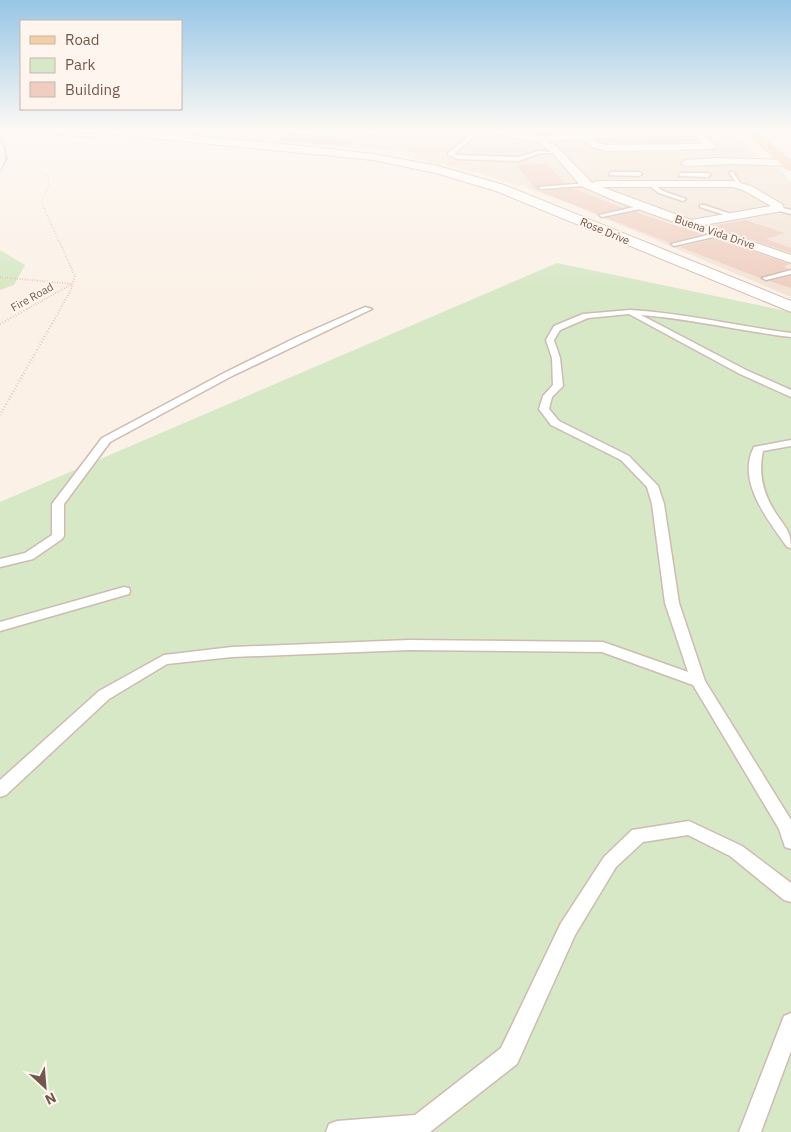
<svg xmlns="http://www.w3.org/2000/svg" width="791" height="1132" font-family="'IBM Plex Sans',sans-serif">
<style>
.residential{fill:#f2e3d6}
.green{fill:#d7e8c6}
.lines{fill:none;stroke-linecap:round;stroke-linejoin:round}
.stream{fill:#a4d2d5;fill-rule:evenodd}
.building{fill:#efcec1}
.lane-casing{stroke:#cebbb1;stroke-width:3}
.street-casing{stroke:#cebbb1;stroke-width:2}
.secondary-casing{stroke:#d1baaf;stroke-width:2}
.primary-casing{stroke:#d8d0cd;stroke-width:2}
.path-far2{stroke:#d4b1a4;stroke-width:1;stroke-dasharray:0.5 2;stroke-linecap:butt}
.path-far1{stroke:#d4b1a4;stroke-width:2;stroke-dasharray:0.5 2;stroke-linecap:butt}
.path{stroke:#d4b1a4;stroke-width:2.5;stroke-dasharray:0.5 2.5;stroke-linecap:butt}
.lane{fill:#fff;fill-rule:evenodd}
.street{fill:#fff;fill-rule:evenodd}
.secondary{fill:#fff;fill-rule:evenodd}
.primary{fill:#f5cfa4;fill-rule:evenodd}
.labels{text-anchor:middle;stroke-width:4;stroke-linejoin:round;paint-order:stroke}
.far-street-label{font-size:11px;fill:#73574d;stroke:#fef6ee}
</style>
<rect width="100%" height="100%" fill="#fbf1e7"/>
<polygon class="residential" points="128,129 729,129 751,151 782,172 786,177 785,178 791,182 791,297 568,203 529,189 523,185 518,186 475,172 413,158 418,153"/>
<g class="green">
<polygon points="0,250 25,265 14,285 0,290"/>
<polygon points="557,263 791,312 791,1132 0,1132 0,502"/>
</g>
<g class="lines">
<path class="stream" d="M0 139 6 148 8 159 0 173C1 168 3 165 5 160 7 153 2 146 0 139Z"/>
</g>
<g class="building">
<polygon points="285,135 349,140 351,140 349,146 339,146 284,141"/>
<polygon points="654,138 695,138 699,142 607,143 603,142 602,140"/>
<polygon points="546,164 565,183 537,186 540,191 574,189 623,208 597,214 536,190 517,165"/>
<polygon points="636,212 682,228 685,228 703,234 670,243 606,218"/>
<polygon points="745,220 785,233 766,239 791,248 791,253 711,226"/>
<polygon points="716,238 789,264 784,267 789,269 760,278 680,247"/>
<polygon points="791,276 791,288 769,281"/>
</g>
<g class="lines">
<defs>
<g id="lane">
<polygon points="55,129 61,129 58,131 93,135 114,130 116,131 93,137 50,133 50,131"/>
<polygon points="477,129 482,129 454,154 459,155 518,157 538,151 559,152 538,154 518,161 458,159 448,155 448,153"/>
<polygon points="611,172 639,172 642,174 639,176 609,175"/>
<polygon points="729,172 733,172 743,187 739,187"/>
<polygon points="681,173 708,173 711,175 708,177 679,176"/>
<polygon points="650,182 663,191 686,199 683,201 659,193 648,185"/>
<polygon points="587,183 585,186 541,189 538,187"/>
<polygon points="643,205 645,208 602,217 599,215"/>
<polygon points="700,205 704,205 734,215 731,217 700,207"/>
<polygon points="778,207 791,210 791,214 776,210"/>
<polygon points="720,232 723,234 722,235 674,246 671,244"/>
<polygon points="791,270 791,274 766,280 762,278"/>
<polygon points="365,307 372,309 230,377 110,442 64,504 64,536 62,539 33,559 0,567 0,559 25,553 52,535 52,504 102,438 224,373 295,338"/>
<path d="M630 310C684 313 737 326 791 333V337C741 331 692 319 641 315L746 370 791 390V397L740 374 629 314 588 318 560 330 554 340 560 358 563 386 552 397 549 409 559 421 629 456 658 486 664 504 679 603 705 681 791 820V849L785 847 779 829 693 685 602 652 409 650 232 657 167 664 109 699 6 795 0 797V780L99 691 164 655 232 647 409 640 603 642 688 672 665 603 652 504 647 487 621 460 551 425 539 409 543 396 553 385 552 358 546 340 554 326 583 314Z"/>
<path d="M791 440V446L763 451C758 474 763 493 775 512 784 526 791 530 791 548L787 547C768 520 736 481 754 447Z"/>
<polygon points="124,587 129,588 130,591 129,594 0,631 0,622"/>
<polygon points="689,821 742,846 791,883 791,902 784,900 730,856 688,835 643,842 616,867 575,935 517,1064 430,1132 326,1132 329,1124 337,1121 415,1115 501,1048 561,923 604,857 632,830"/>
<polygon points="791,1013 791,1051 761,1132 739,1132 784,1016"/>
</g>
<g id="street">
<path d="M271 129C296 129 321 131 347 132 359 132 373 129 386 129L382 132 349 138 275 132Z"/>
<path d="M479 129H498L538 136 693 130 702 132 715 145V149L607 151 592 147 581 139 548 141 557 147 592 183 597 181H733L751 186 782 204 784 209 782 211 704 225 791 255V263L618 202 581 186 551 151 535 141 483 132ZM654 136H696L704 144 607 145 598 143 592 138ZM602 187H732L743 190 771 206 691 220Z"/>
<polygon points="716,158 791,160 791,166 735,164 686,166 681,163 686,160"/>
</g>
<polygon id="secondary" points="84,129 122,129 313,147 373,154 438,166 504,185 791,301 791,312 496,191 436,173 373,160 89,132"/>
<polygon id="primary" points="742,129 753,129 791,161 791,170 787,169"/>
</defs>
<use href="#lane" class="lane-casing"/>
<use href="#street" class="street-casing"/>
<use href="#secondary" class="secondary-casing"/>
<use href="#primary" class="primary-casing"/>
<polyline class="path-far2" points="0,137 9,146 16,159 45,173 49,178 48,188 41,201 44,207"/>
<g class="path-far1">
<polyline points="43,206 75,276 70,292 60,309"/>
<polyline points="0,277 72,284"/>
<polyline points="27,309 72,284"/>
</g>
<g class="path">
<polyline points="0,324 29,308"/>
<polyline points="0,415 61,308"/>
</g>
<use href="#lane" class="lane"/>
<use href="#street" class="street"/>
<use href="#secondary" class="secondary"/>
<use href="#primary" class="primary"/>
</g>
<linearGradient id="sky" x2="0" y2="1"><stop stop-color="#97c6e6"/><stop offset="0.45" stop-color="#fdf9f4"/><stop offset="1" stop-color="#fdf9f4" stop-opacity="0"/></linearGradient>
<rect width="791" height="288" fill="url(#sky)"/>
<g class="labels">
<g class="far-street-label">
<text transform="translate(605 231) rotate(23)" y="4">Rose Drive</text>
<text transform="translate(715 232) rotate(19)" y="4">Buena Vida Drive</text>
<text transform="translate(32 297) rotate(-29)" y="4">Fire Road</text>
</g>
</g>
<rect x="20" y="20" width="162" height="90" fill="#fef6ee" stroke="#c6b6ae"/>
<rect x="30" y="36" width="25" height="8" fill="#f5cfa4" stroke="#c6b6ae"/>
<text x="65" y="45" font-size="15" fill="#73574d">Road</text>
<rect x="30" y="58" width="25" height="15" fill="#d7e8c6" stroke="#c6b6ae"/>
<text x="65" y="70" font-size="15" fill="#73574d">Park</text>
<rect x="30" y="82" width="25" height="15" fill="#efcec1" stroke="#c6b6ae"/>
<text x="65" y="95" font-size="15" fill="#73574d">Building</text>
<g transform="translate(45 1087) rotate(154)" stroke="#fef6ee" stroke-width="4" paint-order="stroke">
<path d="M0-4L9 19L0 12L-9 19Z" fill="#73574d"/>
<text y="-8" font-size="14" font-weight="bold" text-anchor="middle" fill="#73574d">N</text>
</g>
</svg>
